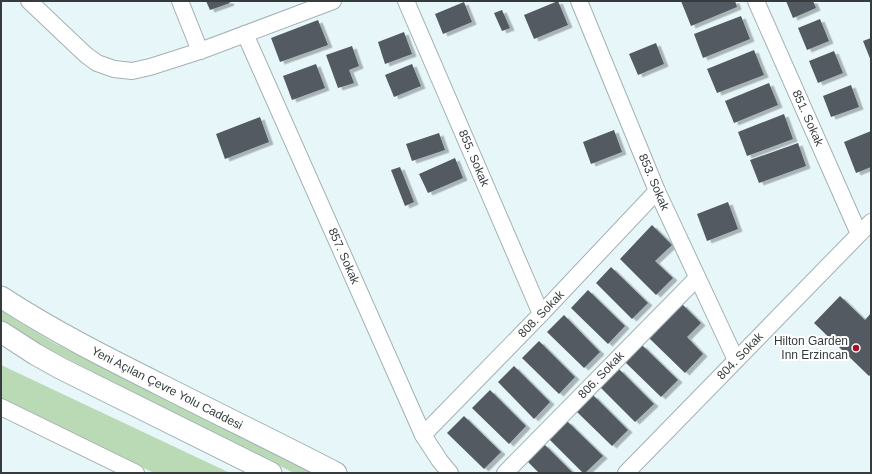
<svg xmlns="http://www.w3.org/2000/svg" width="872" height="474" font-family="Arial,sans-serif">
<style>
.green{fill:#b9dab5}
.building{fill:#525a62;filter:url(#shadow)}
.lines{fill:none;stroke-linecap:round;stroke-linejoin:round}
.minor-casing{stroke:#a3b1b4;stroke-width:18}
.major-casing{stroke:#a3b1b4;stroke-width:23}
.minor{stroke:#fff;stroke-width:16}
.major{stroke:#fff;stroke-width:21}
.poi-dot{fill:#a70f28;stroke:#fff;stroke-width:1.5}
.labels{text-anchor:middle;stroke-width:4;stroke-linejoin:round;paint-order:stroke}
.street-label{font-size:12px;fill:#363c3d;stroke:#fff}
.poi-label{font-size:12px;fill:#363c3d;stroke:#fff;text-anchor:end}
</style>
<defs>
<filter id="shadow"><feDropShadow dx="4.5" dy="2.5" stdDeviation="0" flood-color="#0004"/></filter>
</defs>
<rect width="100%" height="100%" fill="#e7f6f9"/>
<g class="green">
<polygon points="1,310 19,322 54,343 312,473 294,473 128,390 45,347 24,335 1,320"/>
<polygon points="1,365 230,473 154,473 1,399"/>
</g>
<g class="building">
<polygon points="206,1 229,1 230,3 210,10"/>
<polygon points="558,1 568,25 534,39 524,15"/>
<polygon points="681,1 735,1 737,7 691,26"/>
<polygon points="786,1 813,1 816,8 793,18"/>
<polygon points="464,2 472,22 443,34 435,14"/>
<polygon points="502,10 510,28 502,31 494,13"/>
<polygon points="741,16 750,39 703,58 694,34"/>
<polygon points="820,19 829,41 807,50 798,28"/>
<polygon points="318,20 328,45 280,62 271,38"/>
<polygon points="404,32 412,54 385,64 378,42"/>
<polygon points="871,38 871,61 863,41"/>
<polygon points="656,43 664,64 638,75 629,54"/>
<polygon points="352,46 359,66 349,70 354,83 338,88 326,55"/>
<polygon points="754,50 764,75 717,93 707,69"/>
<polygon points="834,51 843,73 818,83 809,61"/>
<polygon points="316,64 325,88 292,100 283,76"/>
<polygon points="412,64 421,86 394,97 385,75"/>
<polygon points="769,83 778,105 734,123 725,101"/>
<polygon points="851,85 859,107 831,117 823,96"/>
<polygon points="784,114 793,139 747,156 738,132"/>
<polygon points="260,117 269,142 225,159 216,134"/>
<polygon points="614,130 622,152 591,164 583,142"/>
<polygon points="871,131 871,167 856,173 844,142"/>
<polygon points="439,133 445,150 412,161 406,144"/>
<polygon points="798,143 806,166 759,183 750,160"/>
<polygon points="455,158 463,178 428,193 419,174"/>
<polygon points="400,167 414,202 405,206 391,170"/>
<polygon points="728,202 738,229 707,241 697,214"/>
<polygon points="652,225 672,245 655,261 673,278 656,295 620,259"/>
<polygon points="611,267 648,303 632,319 596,283"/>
<polygon points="588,290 625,326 608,344 571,308"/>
<polygon points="840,296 865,320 871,313 871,374 869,376 814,323"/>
<polygon points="682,304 701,323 687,337 703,354 685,373 649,338"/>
<polygon points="564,315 600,352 584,368 547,332"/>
<polygon points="539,341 575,377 559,394 522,358"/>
<polygon points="642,345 678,380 661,397 625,362"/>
<polygon points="514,366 550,402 534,419 498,382"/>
<polygon points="619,369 654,404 635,422 600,387"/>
<polygon points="490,390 526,426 509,444 472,408"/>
<polygon points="593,395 628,430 612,446 576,411"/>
<polygon points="464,416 501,452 484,469 447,433"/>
<polygon points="567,421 603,456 585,473 583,473 549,439"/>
<polygon points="544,444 573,473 539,473 527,461"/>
</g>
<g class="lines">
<defs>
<g id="minor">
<polyline points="29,1 86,55 97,63 114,69 132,71 150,67 200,51 333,1"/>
<polyline points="180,1 200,51"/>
<polyline points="406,1 541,314"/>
<polyline points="579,1 657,191 736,360"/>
<polyline points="756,1 859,234"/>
<polyline points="245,34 423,435 440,461 450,473"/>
<polyline points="1,407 136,473"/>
<polyline points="423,435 541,314 657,191"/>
<polyline points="505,473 697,278"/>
<polyline points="626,473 871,222"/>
</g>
<g id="major">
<path d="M1 297C53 331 107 358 163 386 220 415 278 443 336 473"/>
<polyline points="1,332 35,354 60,368 271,473"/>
</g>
</defs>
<use href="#minor" class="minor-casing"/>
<use href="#major" class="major-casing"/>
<use href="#minor" class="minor"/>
<use href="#major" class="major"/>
</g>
<circle class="poi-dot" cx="856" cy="348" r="4"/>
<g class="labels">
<g class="street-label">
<text transform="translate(808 118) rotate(66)" y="4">851. Sokak</text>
<text transform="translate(474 158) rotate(67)" y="4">855. Sokak</text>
<text transform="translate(654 182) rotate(67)" y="4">853. Sokak</text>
<text transform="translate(344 256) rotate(66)" y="4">857. Sokak</text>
<text transform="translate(541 314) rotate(-46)" y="4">808. Sokak</text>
<text transform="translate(740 356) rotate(-46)" y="4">804. Sokak</text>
<text transform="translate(601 375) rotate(-46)" y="4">806. Sokak</text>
<text transform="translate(167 388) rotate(27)" y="4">Yeni Açılan Çevre Yolu Caddesi</text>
</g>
<g class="poi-label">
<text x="848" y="345">Hilton Garden<tspan x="848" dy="14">Inn Erzincan</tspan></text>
</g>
</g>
<rect width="872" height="474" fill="none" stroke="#363c3d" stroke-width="4"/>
</svg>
